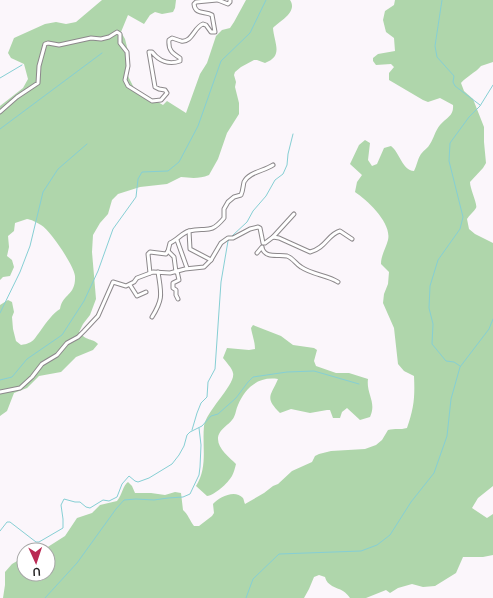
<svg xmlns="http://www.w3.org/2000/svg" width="493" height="598" font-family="Lato,sans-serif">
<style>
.forest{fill:#afd6ab}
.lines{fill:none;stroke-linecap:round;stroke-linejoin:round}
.stream{stroke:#86cfd4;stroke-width:1}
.minor-casing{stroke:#8c888b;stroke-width:5}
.minor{stroke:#fff;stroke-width:3}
</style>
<rect width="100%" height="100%" fill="#fbf6fb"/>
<g class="forest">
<path d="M102 0H176L175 8 173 12 162 14 155 12 150 15 144 24 128 15 121 32 125 39 128 51V76L134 88 163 105 167 101 186 113 200 74 207 63 216 36 222 30 230 28 234 22 246 0H290C298 12 280 21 273 28 274 43 284 56 265 63L257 60H254L241 67 235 72 234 75 236 82 235 87 239 103V114L227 133 218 159 209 175C199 179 191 178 181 177L167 184 140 187 118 194 112 200 108 214 100 223 93 235 92 252 96 299 90 315 83 324 79 332C87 342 93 338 98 344L93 350 76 357 61 372 39 376 27 388 14 393 7 411 0 416V305L8 300 12 302 14 312 12 317 13 329 16 341 21 345C34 343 34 339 41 330 46 323 53 313 60 309 63 293 76 296 75 276 74 266 51 231 41 225 38 223 30 219 27 219 23 220 19 222 15 223L14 231 8 236 9 247 7 256 12 260 14 267 10 276 3 277 0 280V106L23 88 28 79 24 64 11 58 8 53 14 38 45 24 56 22 66 24 76 22Z"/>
<path d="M395 0H493V62L481 66C475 73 467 76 461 83L464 91 473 99 484 127V142L486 163 483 168 470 182C470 189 478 205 476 208 474 212 469 215 467 219L469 229 475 234 493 243V486L478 498 472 508 487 518 493 514V555L483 557H463L456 573 435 586 423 587 412 584 398 588 390 593 386 590 366 598H350C348 595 346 593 343 591 336 587 327 586 325 577L319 575 314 577 309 589 304 598H3L5 585V572L12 564 24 557V574H48V550H43L65 536 77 518 92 513 100 505 117 501C122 495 123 485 128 482L132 486 135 493H151L165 495 175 492 181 493 183 510C188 514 190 521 194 526H199L212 516 214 513 213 504C219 497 235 489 243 498 244 500 244 502 245 504L264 493 273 486 278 484 292 471 312 462 315 456 319 454 331 451 365 449 376 445 382 440 388 430C395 428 400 430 407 428 414 408 415 397 414 376L404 371 398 364 394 328 383 303 384 294 388 284 389 272 381 264C381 255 386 248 388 240 392 223 368 201 355 192L357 182 362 175 350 164 359 145 365 140 370 143 368 160 372 166 377 164 384 148 391 146C400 153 402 170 414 171 417 165 418 158 421 154 424 150 428 148 430 144 434 138 435 131 440 125 447 117 454 116 453 105L440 98 428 102 423 100 389 80V73L394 67 391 64 376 65 373 61V58L378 54 395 51 394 38 386 32 383 20 385 11 394 5Z"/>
<path d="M253 325 281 336 293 345 314 348 317 350 314 361 316 366 336 373H349L368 379C366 394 377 402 370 417L360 420 347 408 342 412 340 418H333L330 410H327L310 413 291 409 280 413C264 397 271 396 278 379 258 376 245 388 238 405 236 409 236 413 234 417 230 425 218 429 218 439 218 449 230 458 236 464 235 468 234 472 232 476 228 483 215 495 207 496L196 486C208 467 202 447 204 426 206 411 236 384 233 373 232 368 226 362 223 358L227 348 249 350 255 349C255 341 252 335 251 328Z"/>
</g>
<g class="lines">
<g class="stream">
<polyline points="442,0 435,46 437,57 454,76 453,82 455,86 480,105"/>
<polyline points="0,78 22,65"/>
<polyline points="0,129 102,53"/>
<polyline points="232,236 247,222 253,211 266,196 275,180 283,174 287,165 288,154 293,134"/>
<polyline points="0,313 20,272 30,246 43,192 58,169 87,144"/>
<polyline points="460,366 454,362 446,361 432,344 433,324 429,308 430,286 438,260 460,229 463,217 449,161 450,143 469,117 480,106 493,85"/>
<polyline points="0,380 12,377 27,359 62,335 84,301 98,271 113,229 136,197 138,179 142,172 168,171 179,162 198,126 221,61 250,33 266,0"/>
<polyline points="192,430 197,413 201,403 207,397 208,382 215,369 221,282 228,241 230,239"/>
<polyline points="0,531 7,522 10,522 36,542 39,542 63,528 63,519 61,505 64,499 75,502 80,502 86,507 90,508 103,500 109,501 117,497 122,484 129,476 135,481 138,482 149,478 172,464 179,455 184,446 187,435 190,432 202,426 211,416 218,414 236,398 248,382 253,377 287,372 314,371 359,384"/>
<polyline points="45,598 77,563 116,509 124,500 136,499 154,500 168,498 183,497 190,494 199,475 200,467 201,445 199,428"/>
<polyline points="246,598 253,579 279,554 361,551 377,545 390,535 411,502 434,473 447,436 451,399 460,367 489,329 493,319"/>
</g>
<defs>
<g id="minor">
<polyline points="218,0 228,4 230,2 230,0"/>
<path d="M0 112 17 97 38 83 39 66 45 44 48 43 59 45 91 38 101 39 109 37 117 32 120 34V43L127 52 128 66 125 80 128 86 152 101 161 100 167 93 165 90 159 89 155 87 149 52H152C159 61 169 65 180 61V58C172 53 168 50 169 40L172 38C175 39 178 40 181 41 192 43 194 27 203 24L206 25 211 32H215L212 15C205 11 195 15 194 4L196 2 217 0"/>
<polyline points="189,231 190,249 211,260"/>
<polyline points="273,237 294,214"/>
<polyline points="177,240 187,268"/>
<path d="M262 248C266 259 278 254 287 256 293 258 296 264 301 267 313 275 327 275 338 282"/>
<polyline points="168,251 174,257 176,272"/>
<polyline points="257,253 262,247"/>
<polyline points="177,271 179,280 173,283 173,288 176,290 176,295 178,299"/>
<path d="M150 273 148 254 150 252 166 254 168 251 170 243C177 240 182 233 189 231 206 226 209 236 224 218V209L228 202 234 197 241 195C243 191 243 186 244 182 249 172 264 171 273 165"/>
<polyline points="130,285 137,296 146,292"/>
<path d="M152 317C164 298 161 293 158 272"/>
<path d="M0 392 20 388 32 377 42 364 57 355 67 343 78 337 84 331 98 316 113 282 126 286 134 282 137 278 153 272 170 273 185 269 204 267 211 260 221 243 228 238H233L250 229 258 227 260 228 263 243H265L273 237 279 238 310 252C326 248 328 234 340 231L352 239"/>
</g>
</defs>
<use href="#minor" class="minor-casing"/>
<use href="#minor" class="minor"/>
</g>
<g transform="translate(36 562) rotate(177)"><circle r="19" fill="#ffffff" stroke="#a7a7a7"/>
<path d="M0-3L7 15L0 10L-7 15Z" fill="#ba2a54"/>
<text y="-6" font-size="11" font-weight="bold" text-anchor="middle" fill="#242223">U</text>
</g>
</svg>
